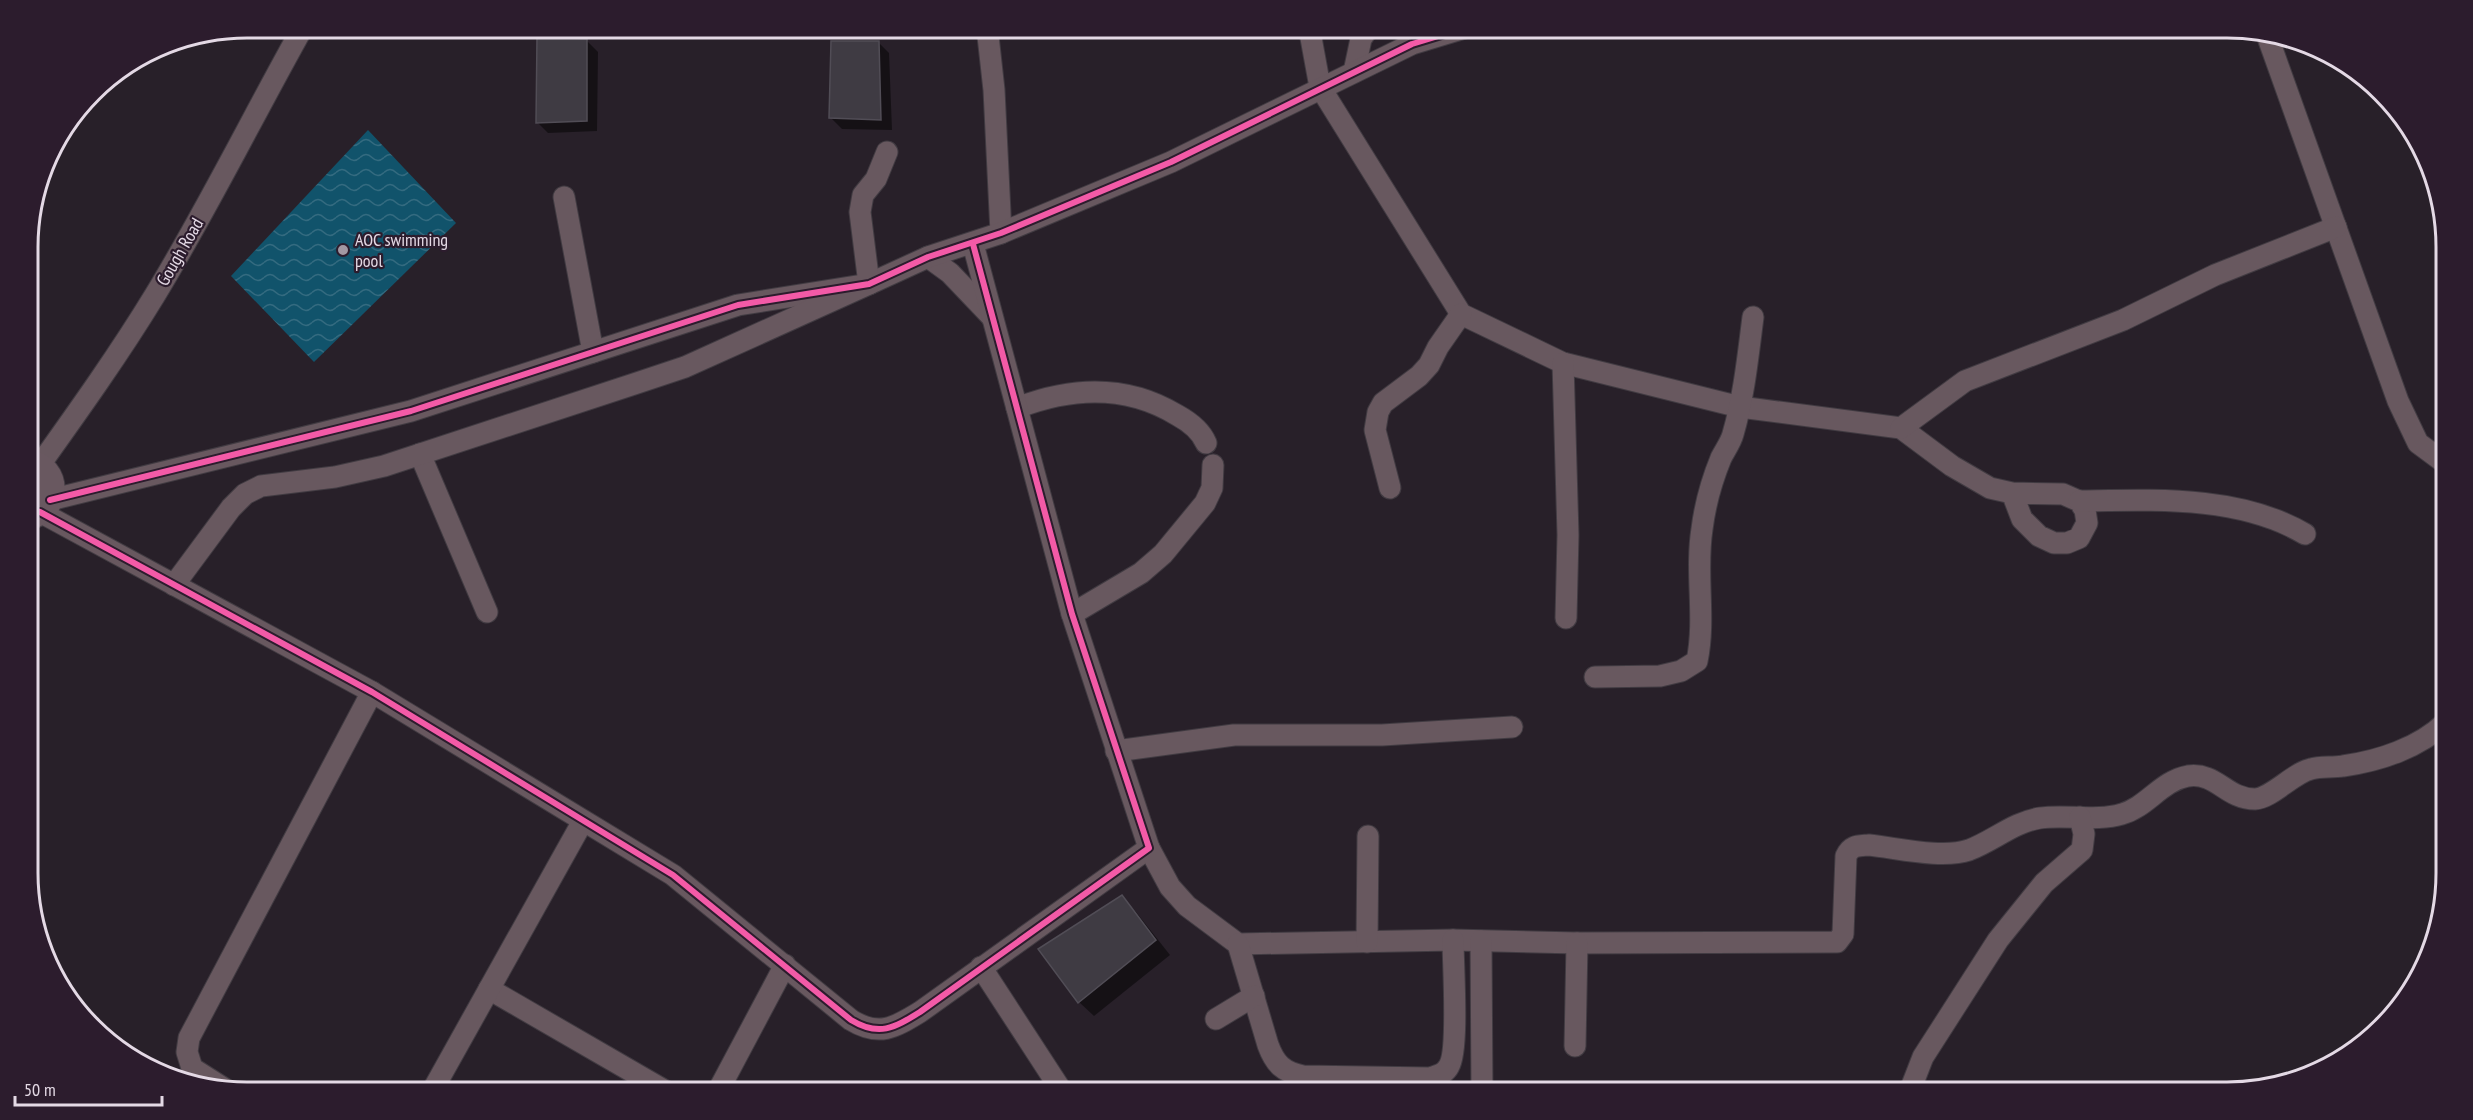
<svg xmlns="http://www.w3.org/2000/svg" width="2473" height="1120" font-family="'PT Sans Narrow',sans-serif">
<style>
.water{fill:url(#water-waves)}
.shadow{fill:#0007}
.building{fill:#3f3b43;stroke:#514d56;stroke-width:1.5}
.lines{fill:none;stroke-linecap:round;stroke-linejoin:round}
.minor-casing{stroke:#413b42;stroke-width:23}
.major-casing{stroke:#413b42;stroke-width:28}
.minor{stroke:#68585f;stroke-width:21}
.major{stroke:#695860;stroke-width:26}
.cycleway-casing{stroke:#2c1c2d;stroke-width:10}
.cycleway{stroke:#f35aa7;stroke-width:6}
.poi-dot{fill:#a298a3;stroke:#2c1c2d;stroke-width:2}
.labels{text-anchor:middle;stroke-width:4.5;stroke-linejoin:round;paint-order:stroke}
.poi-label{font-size:18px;fill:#e4d9e5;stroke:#2c1c2d;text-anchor:start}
.street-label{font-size:18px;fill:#e4d9e5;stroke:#2c1c2d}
.rim{fill:none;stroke:#e4d9e5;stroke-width:3}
</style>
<defs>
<pattern id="water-waves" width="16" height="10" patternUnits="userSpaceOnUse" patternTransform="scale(1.5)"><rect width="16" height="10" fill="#11536b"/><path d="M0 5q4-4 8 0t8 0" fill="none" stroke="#346b80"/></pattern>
</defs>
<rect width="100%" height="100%" fill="#282029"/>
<polygon class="water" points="368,130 456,223 314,362 231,276"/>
<g class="shadow">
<polygon points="587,41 598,52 597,131 548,133 537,122"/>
<polygon points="878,42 889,53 892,130 842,129 831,118"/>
<polygon points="1122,897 1136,912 1170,955 1094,1016 1079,1002"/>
</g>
<g class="building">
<polygon points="537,37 587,39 587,121 536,123"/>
<polygon points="831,41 879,41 881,120 829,118"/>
<polygon points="1122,895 1156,940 1078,1003 1038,949"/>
</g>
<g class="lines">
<defs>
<g id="minor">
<polyline points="987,27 994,90 1001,233"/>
<polyline points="1309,27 1320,87 1461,314 1563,363 1740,407 1901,428 1952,466 1990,488 2012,493 2063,494 2079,501 2085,510 2087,523 2079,538 2067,543 2054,543 2039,536 2022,519 2012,493"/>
<polyline points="2267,35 2398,401 2418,443 2445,463"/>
<polyline points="1354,72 1361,39 1369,27"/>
<polyline points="564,197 593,352"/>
<polyline points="928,257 950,273 992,317"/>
<polyline points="1563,363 1568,535 1566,618"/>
<path d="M1017 408C1071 387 1126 384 1177 415 1188 421 1201 431 1206 443"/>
<polyline points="1901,428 1965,381 2123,320 2215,275 2336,227"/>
<polyline points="420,454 487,612"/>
<path d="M39 466C79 410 119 354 155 295 208 208 253 116 303 27"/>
<polyline points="1390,488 1375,430 1378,412 1383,403 1419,376 1429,365 1438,347 1461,314"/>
<polyline points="50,500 411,411 738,305 869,284 928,257 1001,233 1171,162 1412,44 1468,27"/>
<path d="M2079 501C2153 500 2239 495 2305 534"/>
<path d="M40 512 372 692 673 875 851 1020C879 1037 894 1028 920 1012L1149 848 1072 614 973 244"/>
<polyline points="174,585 231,508 245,494 261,486 335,477 384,466 634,384 685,367 869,284 860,212 863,195 876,179 887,152"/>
<polyline points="1072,614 1141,573 1163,554 1205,503 1212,488 1213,465"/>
<path d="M1595 677 1660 676 1681 671 1697 661C1706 618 1695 573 1702 529 1705 505 1712 480 1721 458 1725 450 1731 442 1733 434 1744 396 1748 356 1753 317"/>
<polyline points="1116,751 1234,735 1382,735 1512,727"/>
<path d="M1149 848 1170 887 1187 906 1238 944 1453 940 1577 943 1837 942 1843 934 1846 856C1851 845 1858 846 1869 845 1898 848 1942 859 1969 850 1993 841 2014 822 2040 818 2066 814 2096 822 2122 814 2147 807 2161 781 2188 776 2217 772 2226 799 2255 799 2272 798 2293 773 2311 769 2321 766 2332 768 2343 766 2379 761 2419 748 2446 722"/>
<polyline points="1481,941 1482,1093"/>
<polyline points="1367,942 1368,836"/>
<path d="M1238 944 1268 1045C1275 1064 1283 1072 1303 1076L1430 1078C1438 1075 1445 1074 1449 1066 1459 1050 1453 964 1453 940"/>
<polyline points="981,967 1063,1093"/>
<polyline points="489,989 669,1093"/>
<polyline points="1216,1019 1254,996"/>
<polyline points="1575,1046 1577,943"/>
<polyline points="225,1089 192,1068 187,1052 189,1038 372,692"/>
<polyline points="431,1093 583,821"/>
<polyline points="717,1093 785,965"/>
<polyline points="1909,1093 1923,1057 1998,940 2044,883 2082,850 2084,834 2080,817"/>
</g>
<path id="major" d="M28 462C60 468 59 510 28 517"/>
</defs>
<use href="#minor" class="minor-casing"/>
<use href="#major" class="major-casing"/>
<use href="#minor" class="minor"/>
<use href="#major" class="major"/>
<defs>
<g id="cycleway">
<polyline points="50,500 411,411 738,305 869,284 928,257 1001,233 1171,162 1412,44 1468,27"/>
<path d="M40 512 372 692 673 875 851 1020C879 1037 894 1028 920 1012L1149 848 1072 614 973 244"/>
</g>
</defs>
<use href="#cycleway" class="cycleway-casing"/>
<use href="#cycleway" class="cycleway"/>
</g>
<circle class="poi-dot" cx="343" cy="250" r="6"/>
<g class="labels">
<g class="poi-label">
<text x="355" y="246">AOC swimming<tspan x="355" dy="21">pool</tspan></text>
</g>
<g class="street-label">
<text transform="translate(180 252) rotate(-60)" y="6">Gough Road</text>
</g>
</g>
<path d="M0 0H2473V1120H0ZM247 38H2227A209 209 0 0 1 2436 247V873A209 209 0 0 1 2227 1082H247A209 209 0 0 1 38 873V247A209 209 0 0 1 247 38Z" fill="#2c1c2d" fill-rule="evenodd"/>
<path class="rim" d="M247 38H2227A209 209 0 0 1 2436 247V873A209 209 0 0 1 2227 1082H247A209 209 0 0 1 38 873V247A209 209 0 0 1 247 38Z"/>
<path d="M15 1096v9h147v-9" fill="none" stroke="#e4d9e5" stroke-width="3"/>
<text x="24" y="1096" font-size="18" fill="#e4d9e5" stroke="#2c1c2d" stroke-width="4.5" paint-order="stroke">50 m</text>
</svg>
